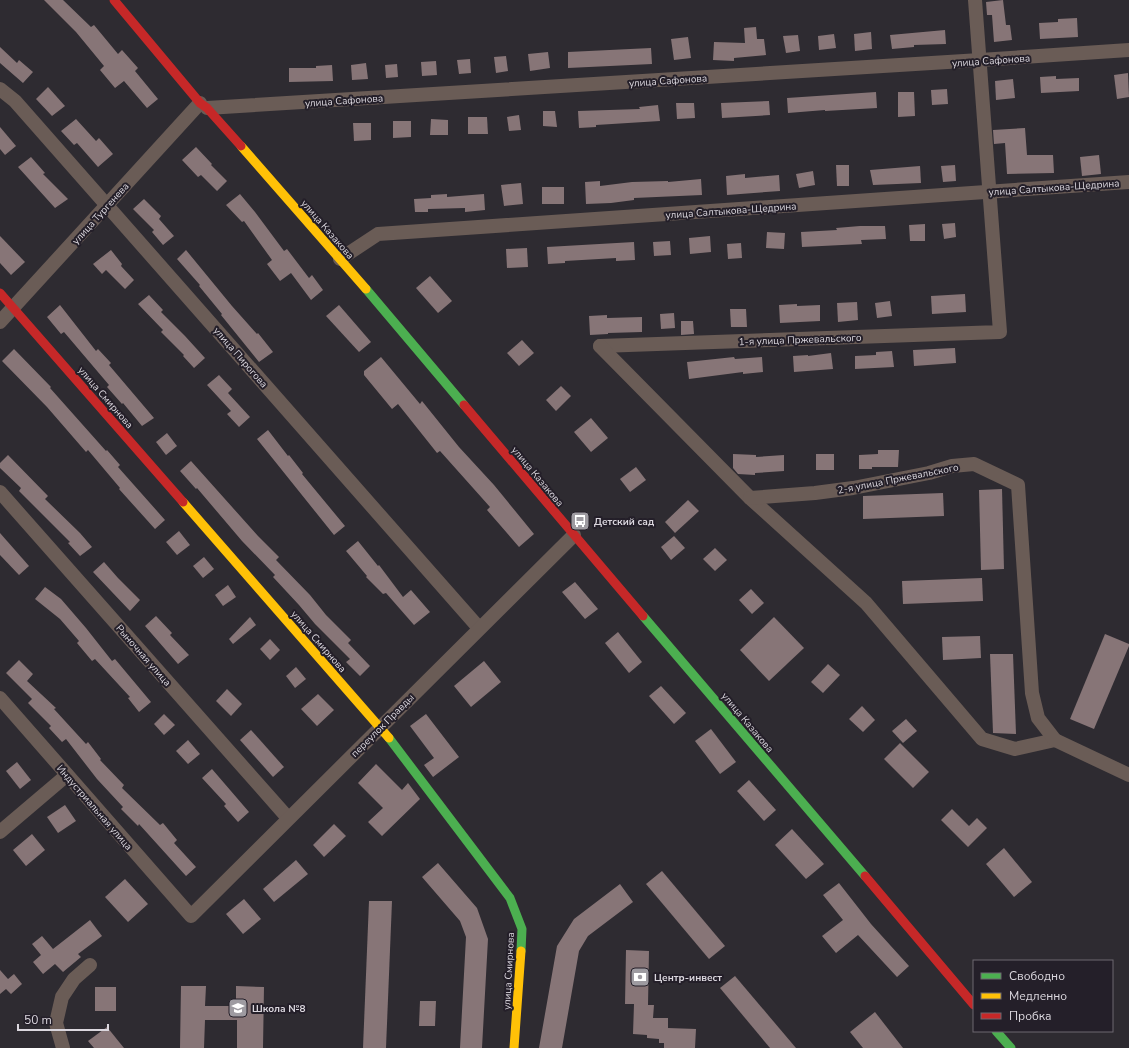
<svg xmlns="http://www.w3.org/2000/svg" width="1129" height="1048" font-family="'Nunito Sans',sans-serif">
<style>
.building{fill:#877577}
.lines{fill:none;stroke-linecap:round;stroke-linejoin:round}
.street{stroke:#6a5c56;stroke-width:14}
.fast{stroke:#4caf50;stroke-width:9}
.slow{stroke:#ffc107;stroke-width:9}
.jam{stroke:#c62828;stroke-width:9}
.labels{text-anchor:middle;stroke-width:4;stroke-linejoin:round;paint-order:stroke}
.street-label{font-size:10px;fill:#dbd7de;stroke:#241f29}
.poi-label{font-size:10px;font-weight:bold;fill:#dbd7de;stroke:#241f29;text-anchor:start}
</style>
<rect width="100%" height="100%" fill="#2e2b31"/>
<g class="building">
<polygon points="44,0 63,0 91,27 94,25 118,54 122,50 138,68 135,71 158,99 147,108 124,81 115,88 100,70 104,66 76,32"/>
<polygon points="1003,0 1006,25 1010,25 1012,40 994,42 992,15 987,15 986,2"/>
<polygon points="1077,18 1078,37 1040,39 1039,23 1058,22 1058,19"/>
<polygon points="756,27 757,39 764,39 766,55 734,58 734,61 713,60 714,42 745,43 744,28"/>
<polygon points="945,30 946,44 914,45 914,47 892,49 890,35"/>
<polygon points="871,32 872,49 855,51 854,34"/>
<polygon points="834,34 836,48 819,50 818,36"/>
<polygon points="798,35 800,51 786,53 783,36"/>
<polygon points="688,37 691,58 674,60 671,39"/>
<polygon points="0,47 17,63 19,60 33,72 23,83 0,63"/>
<polygon points="651,48 652,64 568,68 568,52"/>
<polygon points="548,52 550,68 530,71 528,54"/>
<polygon points="506,56 508,71 496,73 494,57"/>
<polygon points="470,59 471,73 459,74 457,60"/>
<polygon points="436,61 437,75 422,76 421,62"/>
<polygon points="366,63 368,79 352,80 351,65"/>
<polygon points="397,64 398,77 386,78 385,65"/>
<polygon points="332,65 333,81 289,82 289,68 316,68 316,66"/>
<polygon points="1128,73 1129,97 1117,99 1114,75"/>
<polygon points="1056,76 1056,79 1079,78 1079,91 1041,93 1040,77"/>
<polygon points="1013,79 1015,98 996,100 995,81"/>
<polygon points="48,87 65,106 52,116 36,99"/>
<polygon points="947,89 948,104 932,105 931,90"/>
<polygon points="876,92 877,108 825,111 825,110 788,113 787,98"/>
<polygon points="898,92 914,92 915,116 898,117"/>
<polygon points="769,101 770,115 722,118 721,103"/>
<polygon points="676,103 694,103 695,118 677,119"/>
<polygon points="658,105 660,121 596,125 596,127 579,128 578,111 640,109 639,107"/>
<polygon points="543,111 555,111 557,127 543,126"/>
<polygon points="519,115 521,130 509,131 507,117"/>
<polygon points="468,117 487,117 488,134 468,134"/>
<polygon points="76,119 96,141 99,138 113,154 98,167 77,143 74,145 61,131"/>
<polygon points="431,119 448,120 448,135 430,135"/>
<polygon points="393,121 411,121 411,137 393,138"/>
<polygon points="353,123 371,123 371,140 354,141"/>
<polygon points="0,127 16,146 5,155 0,149"/>
<polygon points="1025,128 1027,155 1053,155 1054,173 1007,174 1005,143 994,144 993,130"/>
<polygon points="196,147 212,164 211,165 227,181 217,191 201,175 198,177 182,160"/>
<polygon points="1099,155 1101,174 1082,176 1080,157"/>
<polygon points="31,157 45,173 43,174 68,199 55,208 18,167"/>
<polygon points="836,165 849,165 849,186 837,186"/>
<polygon points="955,165 956,181 943,182 941,166"/>
<polygon points="920,166 921,183 873,185 870,170"/>
<polygon points="813,171 815,185 799,188 796,174"/>
<polygon points="745,174 745,178 779,175 780,191 727,195 726,176"/>
<polygon points="701,179 702,195 634,198 634,200 611,203 586,204 585,182 600,181 600,186 632,182 668,181 668,182"/>
<polygon points="521,183 523,204 504,206 501,185"/>
<rect x="542" y="187" width="22" height="17"/>
<polygon points="240,194 255,212 284,251 287,249 309,278 312,275 323,290 311,300 291,273 280,281 267,264 272,260 244,221 242,222 226,205"/>
<polygon points="447,194 447,197 484,194 485,210 465,212 465,208 428,209 428,212 415,212 414,199 431,198 431,195"/>
<polygon points="144,199 161,216 159,219 174,236 163,245 152,232 154,230 133,209"/>
<polygon points="955,223 956,237 944,239 942,224"/>
<polygon points="925,224 925,241 910,241 909,225"/>
<polygon points="860,226 885,226 886,239 861,240 862,244 802,247 801,232 837,230 836,228"/>
<polygon points="767,232 785,233 784,249 766,248"/>
<polygon points="0,236 25,262 11,275 0,263"/>
<polygon points="710,236 711,252 690,254 689,238"/>
<polygon points="670,241 671,255 654,256 653,242"/>
<polygon points="634,242 635,260 616,261 616,258 565,261 565,263 548,264 547,247"/>
<polygon points="741,243 742,258 728,259 727,244"/>
<polygon points="527,248 528,267 507,268 506,249"/>
<polygon points="111,250 122,264 121,266 134,280 125,289 106,270 102,274 93,264"/>
<polygon points="186,250 232,306 257,334 258,333 273,352 259,362 221,315 222,314 199,286 200,285 177,259"/>
<polygon points="430,276 452,301 438,313 416,288"/>
<polygon points="965,294 966,312 932,314 931,296"/>
<polygon points="149,295 163,310 161,312 185,336 205,358 194,368 183,356 184,355 161,332 163,330 138,304"/>
<polygon points="890,301 892,316 877,318 875,303"/>
<polygon points="857,302 858,320 838,322 837,303"/>
<polygon points="797,304 797,306 820,305 820,321 780,323 779,305"/>
<polygon points="60,305 96,351 98,349 111,363 109,365 154,418 142,426 123,403 122,404 107,387 109,385 64,332 61,334 47,317"/>
<polygon points="339,305 371,342 359,352 326,316"/>
<polygon points="730,309 746,309 747,327 731,327"/>
<polygon points="674,313 675,328 661,329 660,314"/>
<polygon points="607,315 607,318 642,317 642,332 608,333 608,334 590,335 589,316"/>
<polygon points="681,321 693,321 694,334 681,335"/>
<polygon points="522,340 534,353 519,366 507,353"/>
<polygon points="955,348 956,363 914,366 913,350"/>
<polygon points="14,349 51,387 50,388 106,451 107,450 120,465 118,467 165,520 155,529 119,489 120,488 88,450 86,452 47,407 2,361"/>
<polygon points="892,351 894,367 855,369 855,356 876,355 876,352"/>
<polygon points="831,353 833,369 794,372 793,356 808,355 808,356"/>
<polygon points="381,357 420,404 422,401 459,447 494,485 534,534 519,547 487,510 490,507 440,451 437,453 398,404 392,409 364,375 364,371"/>
<polygon points="734,357 735,359 762,357 763,372 743,374 743,372 689,379 687,362"/>
<polygon points="219,375 232,389 228,393 250,417 239,427 227,414 231,411 207,385"/>
<polygon points="561,386 571,396 556,411 546,400"/>
<polygon points="591,418 608,438 591,452 574,432"/>
<polygon points="268,430 288,456 289,455 303,473 302,474 345,526 334,535 257,439"/>
<polygon points="167,433 177,446 166,455 156,442"/>
<polygon points="878,450 899,450 898,467 872,467 872,469 859,469 859,455 878,454"/>
<polygon points="733,454 756,455 756,457 784,455 784,471 755,473 755,475 738,474 733,468"/>
<rect x="816" y="454" width="18" height="16"/>
<polygon points="8,455 48,496 45,499 80,533 92,547 80,556 68,543 70,542 19,491 21,488 0,468 0,463"/>
<polygon points="191,461 258,536 279,557 276,560 310,595 326,615 351,640 348,643 370,666 360,676 346,662 350,659 315,624 299,605 273,577 275,575 242,541 197,488 196,489 180,471"/>
<polygon points="636,467 646,480 630,492 620,479"/>
<polygon points="1002,489 1004,569 981,570 979,490"/>
<polygon points="943,493 944,516 863,519 863,496"/>
<polygon points="688,500 699,511 675,533 665,522"/>
<polygon points="179,531 190,545 177,555 166,542"/>
<polygon points="0,533 29,566 19,575 0,555"/>
<polygon points="674,536 685,548 671,560 661,547"/>
<polygon points="358,541 378,566 379,565 403,597 411,590 430,612 414,625 386,593 383,594 366,577 367,576 346,551"/>
<polygon points="715,548 727,560 715,571 703,559"/>
<polygon points="204,557 214,569 203,578 193,566"/>
<polygon points="104,562 118,578 140,600 130,611 93,572"/>
<polygon points="982,578 983,601 903,604 902,581"/>
<polygon points="575,582 598,609 585,619 562,592"/>
<polygon points="228,585 236,597 223,606 215,595"/>
<polygon points="45,587 61,599 86,628 112,661 115,659 151,702 139,712 128,698 130,697 95,659 92,661 77,643 79,641 60,619 35,599"/>
<polygon points="751,589 764,603 752,614 739,600"/>
<polygon points="156,616 172,633 170,635 189,655 178,664 145,626"/>
<polygon points="250,617 256,625 233,644 229,639"/>
<polygon points="774,617 804,648 769,681 740,650"/>
<polygon points="618,632 642,662 629,673 605,643"/>
<polygon points="1105,634 1129,644 1129,646 1094,729 1070,719"/>
<polygon points="980,636 981,658 943,660 942,637"/>
<polygon points="270,639 280,650 270,660 260,649"/>
<polygon points="990,654 1013,654 1016,734 993,733"/>
<polygon points="19,660 33,674 27,681 56,708 54,709 86,744 88,742 101,759 100,760 124,785 122,788 160,825 163,823 177,840 174,843 196,867 186,876 139,824 138,826 121,809 123,807 97,779 66,739 62,742 49,728 51,726 28,703 32,699 6,673"/>
<polygon points="484,661 501,682 471,707 454,686"/>
<polygon points="828,664 840,675 823,693 811,682"/>
<polygon points="296,667 306,679 295,688 286,676"/>
<polygon points="661,686 686,713 674,724 649,696"/>
<polygon points="227,689 242,704 231,716 216,701"/>
<polygon points="318,694 334,710 317,726 301,709"/>
<polygon points="862,706 875,720 863,732 849,719"/>
<polygon points="164,714 175,725 164,735 154,724"/>
<polygon points="426,714 459,757 433,777 424,765 434,758 410,726"/>
<polygon points="906,719 917,731 903,743 892,731"/>
<polygon points="711,729 736,762 720,774 695,741"/>
<polygon points="251,730 284,767 273,777 240,740"/>
<polygon points="188,740 200,754 188,764 176,751"/>
<polygon points="900,743 929,772 913,788 884,759"/>
<polygon points="17,762 31,780 20,789 6,771"/>
<polygon points="376,764 402,790 408,783 420,799 382,836 368,822 383,808 358,783"/>
<polygon points="212,769 249,812 238,822 224,806 226,804 202,778"/>
<polygon points="749,780 776,810 764,821 737,791"/>
<polygon points="65,805 76,821 58,833 47,817"/>
<polygon points="952,809 969,826 977,818 987,828 968,847 941,820"/>
<polygon points="334,824 346,836 324,857 313,845"/>
<polygon points="792,829 824,864 806,879 775,845"/>
<polygon points="32,834 45,850 26,866 13,850"/>
<polygon points="1004,848 1032,882 1014,897 986,864"/>
<polygon points="296,860 308,874 274,902 263,889"/>
<polygon points="438,863 477,908 488,939 482,1048 460,1048 466,937 460,921 422,877"/>
<polygon points="662,871 725,946 709,959 646,884"/>
<polygon points="125,879 148,904 128,922 105,897"/>
<polygon points="839,883 871,924 909,966 897,977 858,935 836,953 822,936 843,920 823,895"/>
<polygon points="620,884 633,902 588,936 579,951 562,1048 539,1048 557,946 574,919"/>
<polygon points="244,899 261,919 243,934 226,914"/>
<polygon points="369,901 392,901 386,1048 363,1048"/>
<polygon points="90,920 102,936 78,954 81,957 63,972 55,964 43,974 33,962 41,955 32,944 42,936 53,949"/>
<polygon points="626,950 649,951 648,1005 654,1005 653,1018 668,1018 668,1028 696,1029 695,1048 664,1048 664,1043 659,1043 659,1039 647,1038 647,1035 633,1034 634,1004 625,1004"/>
<polygon points="0,970 8,979 14,974 22,984 11,994 6,989 0,994"/>
<polygon points="735,976 796,1048 770,1048 720,988"/>
<polygon points="181,986 206,986 205,1006 236,1006 236,986 264,987 263,1048 237,1048 237,1020 205,1020 204,1048 180,1048"/>
<rect x="95" y="987" width="21" height="24"/>
<polygon points="420,1001 436,1001 435,1026 419,1026"/>
<polygon points="875,1012 903,1048 863,1048 850,1032"/>
<polygon points="107,1027 124,1048 94,1048 88,1041"/>
</g>
<g class="lines">
<g class="street">
<polyline points="0,89 15,101 479,628"/>
<polyline points="207,108 980,60 1129,50"/>
<polyline points="340,259 378,234 1129,182"/>
<polyline points="0,322 200,103"/>
<polyline points="600,346 1000,332 975,0"/>
<polyline points="600,346 750,498 866,603 982,739 1015,749 1055,740"/>
<polyline points="0,492 288,818"/>
<polyline points="750,498 815,493 853,488 929,473 952,466 974,464 1018,485 1032,693 1038,718 1055,740 1129,775"/>
<polyline points="0,698 191,916 574,535"/>
<polyline points="0,832 67,775"/>
<polyline points="63,1048 56,1023 62,997 74,979 90,965"/>
</g>
<g class="fast">
<polyline points="366,289 464,405"/>
<polyline points="643,616 865,876"/>
<polyline points="389,738 510,898 522,929 521,951"/>
<polyline points="996,1031 1011,1048"/>
</g>
<g class="slow">
<polyline points="241,146 366,289"/>
<polyline points="183,502 389,738"/>
<polyline points="514,1048 521,951"/>
</g>
<g class="jam">
<polyline points="114,0 200,103 207,108 241,146"/>
<polyline points="0,293 183,502"/>
<polyline points="464,405 643,616"/>
<polyline points="865,876 974,1005"/>
</g>
</g>
<defs>
<symbol id="bus-square" viewBox="-11 -11 22 22"><rect x="-9" y="-9" width="18" height="18" rx="4" fill="#9e9ba1" stroke="#241f29"/><path d="M-5-6H5V4H4V6H2V4H-2V6H-4V4H-5ZM-3.5-4V0h7V-4ZM-3.5 1.2v1.5H-2V1.2ZM2 1.2v1.5H3.5V1.2Z" fill="#fff"/></symbol>
<symbol id="bank-square" viewBox="-11 -11 22 22"><rect x="-9" y="-9" width="18" height="18" rx="4" fill="#9e9ba1" stroke="#241f29"/><path d="M-6-4H6V4H-6ZM0-2.3a2.3 2.3 0 1 0 0 4.6a2.3 2.3 0 1 0 0-4.6Z" fill="#fff"/></symbol>
<symbol id="school-square" viewBox="-11 -11 22 22"><rect x="-9" y="-9" width="18" height="18" rx="4" fill="#9e9ba1" stroke="#241f29"/><path d="M0-5L7-2L0 1L-7-2ZM-4 1L0 2.5L4 1V4Q0 6-4 4Z" fill="#fff"/></symbol>
</defs>
<g fill-rule="evenodd">
<use href="#bus-square" x="569" y="510" width="22" height="22"/>
<use href="#bank-square" x="629" y="966" width="22" height="22"/>
<use href="#school-square" x="227" y="997" width="22" height="22"/>
</g>
<g class="labels">
<g class="street-label">
<text transform="translate(991 60) rotate(-4)" y="4">улица Сафонова</text>
<text transform="translate(668 80) rotate(-4)" y="4">улица Сафонова</text>
<text transform="translate(344 100) rotate(-4)" y="4">улица Сафонова</text>
<text transform="translate(1054 187) rotate(-4)" y="4">улица Салтыкова-Щедрина</text>
<text transform="translate(731 210) rotate(-4)" y="4">улица Салтыкова-Щедрина</text>
<text transform="translate(100 213) rotate(-48)" y="4">улица Тургенева</text>
<text transform="translate(328 229) rotate(49)" y="4">улица Казакова</text>
<text transform="translate(800 339) rotate(-2)" y="4">1-я улица Пржевальского</text>
<text transform="translate(241 357) rotate(49)" y="4">улица Пирогова</text>
<text transform="translate(106 397) rotate(49)" y="4">улица Смирнова</text>
<text transform="translate(538 476) rotate(50)" y="4">улица Казакова</text>
<text transform="translate(898 478) rotate(-11)" y="4">2-я улица Пржевальского</text>
<text transform="translate(319 641) rotate(49)" y="4">улица Смирнова</text>
<text transform="translate(144 655) rotate(49)" y="4">Рыночная улица</text>
<text transform="translate(748 722) rotate(50)" y="4">улица Казакова</text>
<text transform="translate(382 725) rotate(-45)" y="4">переулок Правды</text>
<text transform="translate(95 807) rotate(49)" y="4">Индустриальная улица</text>
<text transform="translate(508 971) rotate(-87)" y="4">улица Смирнова</text>
</g>
<g class="poi-label">
<text x="594" y="525">Детский сад</text>
<text x="654" y="981">Центр-инвест</text>
<text x="252" y="1012">Школа №8</text>
</g>
</g>
<rect x="973" y="960" width="140" height="72" fill="#241f29" stroke="#6d6971"/>
<rect x="981" y="973" width="20" height="6" fill="#4caf50" stroke="#6d6971"/>
<text x="1009" y="980" font-size="12" fill="#dbd7de">Свободно</text>
<rect x="981" y="993" width="20" height="6" fill="#ffc107" stroke="#6d6971"/>
<text x="1009" y="1000" font-size="12" fill="#dbd7de">Медленно</text>
<rect x="981" y="1013" width="20" height="6" fill="#c62828" stroke="#6d6971"/>
<text x="1009" y="1020" font-size="12" fill="#dbd7de">Пробка</text>
<path d="M18 1024v6h90v-6" fill="none" stroke="#dbd7de" stroke-width="2"/>
<text x="24" y="1024" font-size="12" fill="#dbd7de" stroke="#241f29" stroke-width="3" paint-order="stroke">50 m</text>
</svg>
